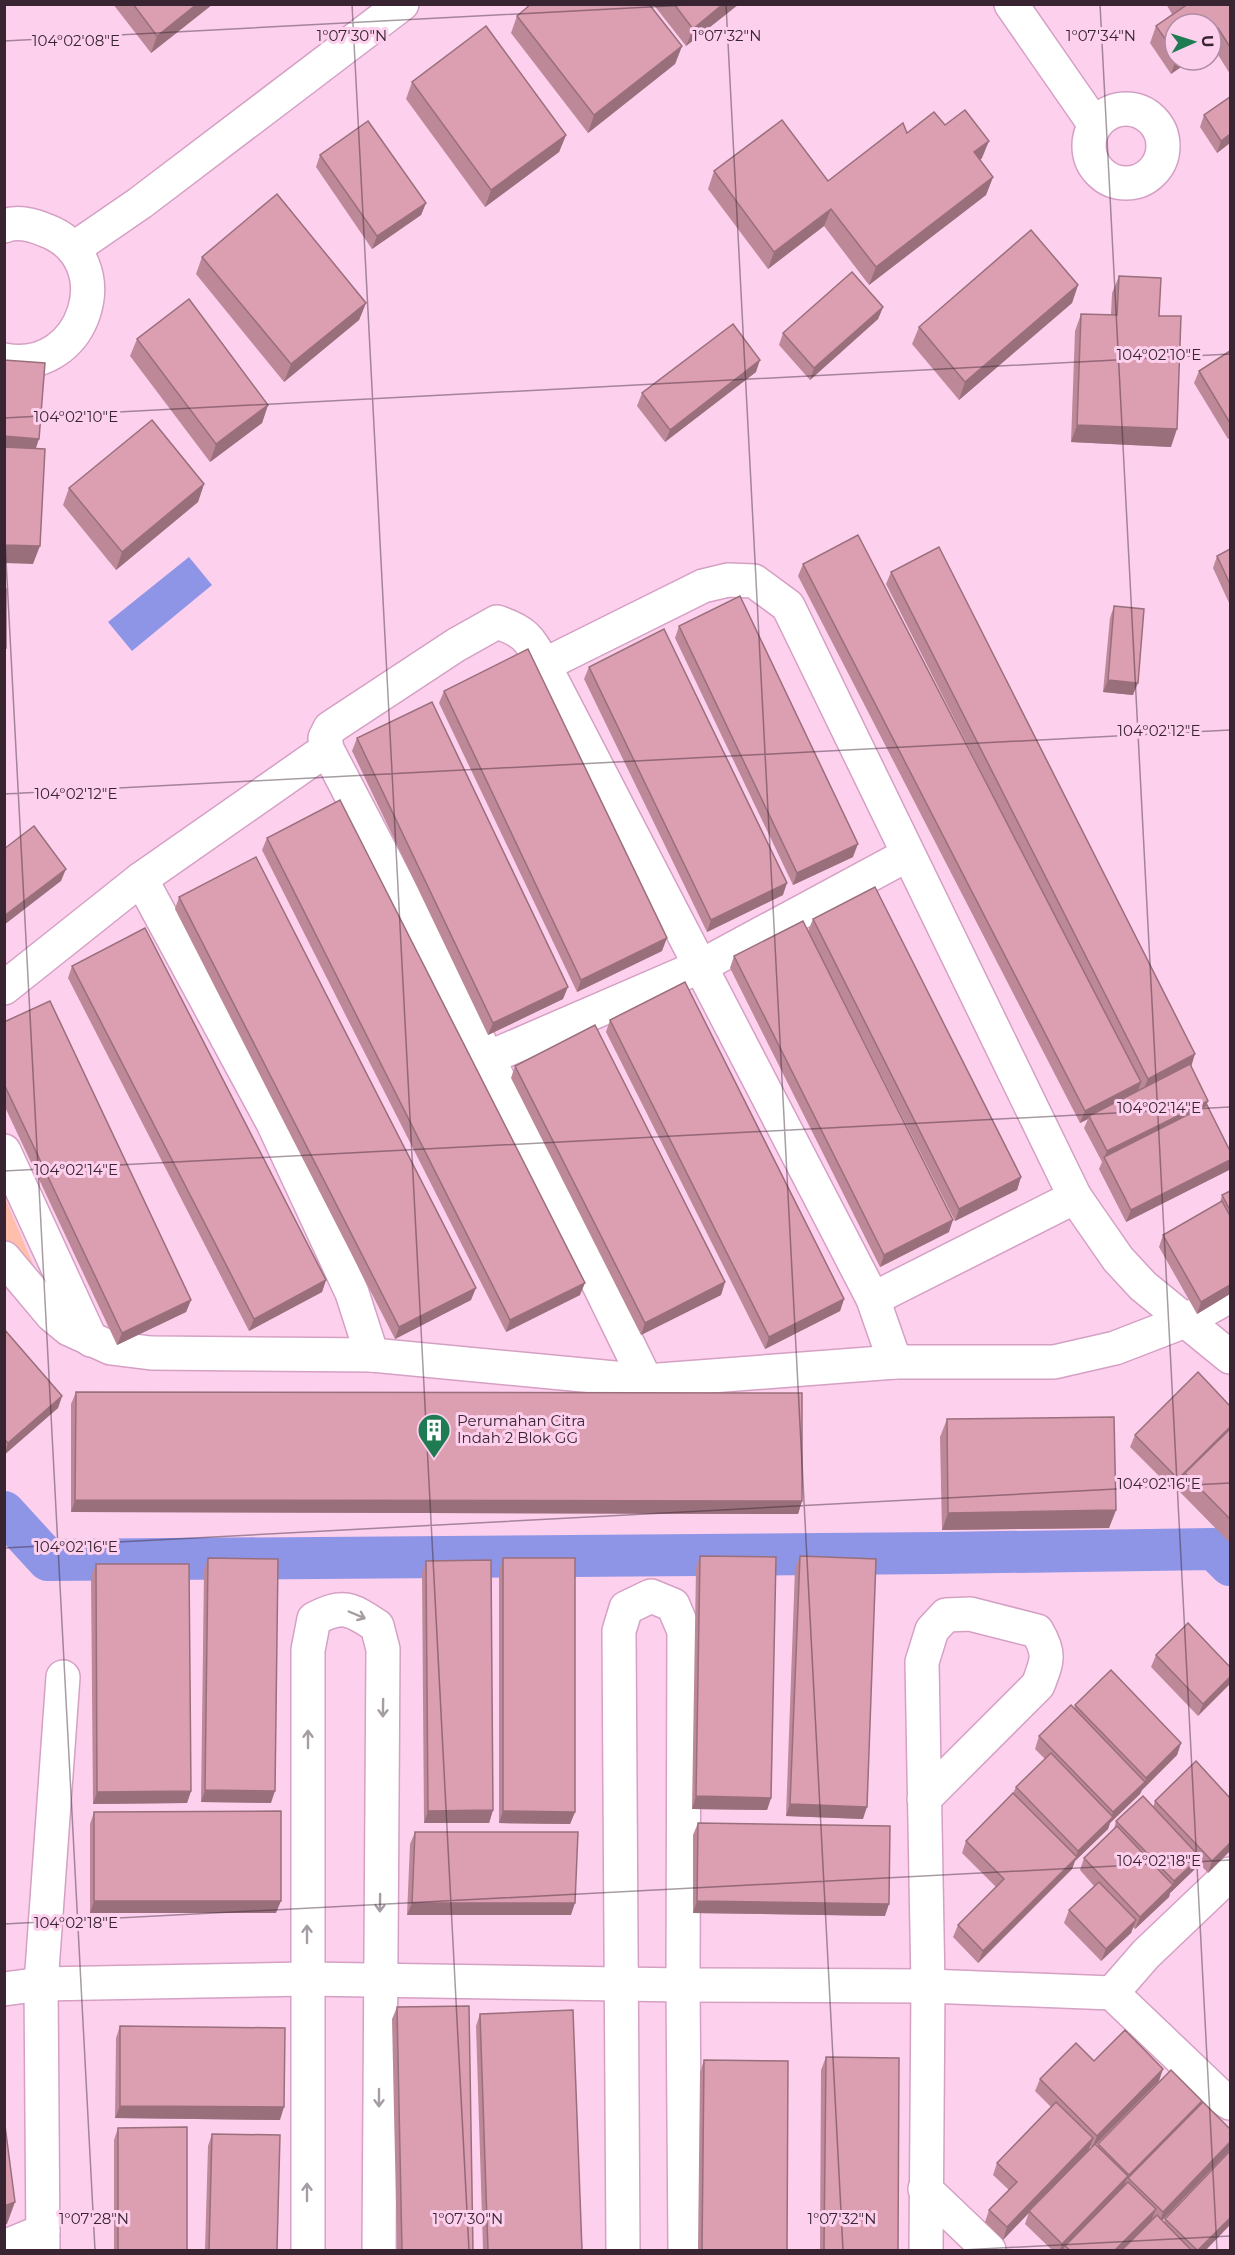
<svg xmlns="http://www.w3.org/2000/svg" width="1235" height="2255" font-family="Montserrat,sans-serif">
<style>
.green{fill:#ffbfaa}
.water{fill:#8e95e6}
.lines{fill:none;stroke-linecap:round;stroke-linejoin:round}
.canal{stroke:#8e95e6;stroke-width:42}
.minor-casing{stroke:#d5a0c4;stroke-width:36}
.minor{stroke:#fff;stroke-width:33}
.wall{fill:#bd8898;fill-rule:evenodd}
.shaded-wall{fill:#9a6f7c}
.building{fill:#dc9eb1;stroke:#9a6f7c;stroke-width:1.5}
.oneway{stroke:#a69ca3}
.ticks{fill:none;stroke:#392432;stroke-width:1.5;stroke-opacity:0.45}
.labels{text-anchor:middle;stroke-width:6;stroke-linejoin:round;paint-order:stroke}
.poi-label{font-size:15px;fill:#392432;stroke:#fdd1ee;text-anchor:start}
.ticks-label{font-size:15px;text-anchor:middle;fill:#392432;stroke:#fdd1ee;stroke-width:6;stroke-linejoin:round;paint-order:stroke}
</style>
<rect width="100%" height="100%" fill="#fdd1ee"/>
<polygon class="green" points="5,1198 53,1311 5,1252"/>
<polygon class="water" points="189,557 212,585 132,651 108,622"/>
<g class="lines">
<polyline class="canal" points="4,1512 48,1560 941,1553 1214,1549 1230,1565"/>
<defs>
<g id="minor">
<polyline points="1011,4 1095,125"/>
<circle cx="1126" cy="146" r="37"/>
<path d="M4 226C17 221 33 225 45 230 122 258 86 376 4 360"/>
<polyline points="73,249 140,203 402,4"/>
<polyline points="544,665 703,586 728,580 754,581 788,606 1075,1197 1118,1259 1143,1286 1230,1357"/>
<polyline points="327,749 488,1058 646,1381"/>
<polyline points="141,879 273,1123 352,1293 372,1355"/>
<path d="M4 988 141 879 327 749 325 738 330 728 456 645 497 622C527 632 529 639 544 665L873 1299 895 1362"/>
<polyline points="488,1058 701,966 907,855"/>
<polyline points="4,1151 91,1340"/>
<polyline points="4,1258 52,1315 69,1329 111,1348 151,1353 372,1355 646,1381 895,1362 1054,1362 1115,1348 1185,1321 1230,1296"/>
<polyline points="873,1299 1075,1197"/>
<path d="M924 1799 1038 1685C1047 1661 1051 1655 1037 1631L970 1614 946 1615 932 1630 922 1662 928 1986 926 2250"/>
<polyline points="4,1989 41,1984 307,1979 683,1985 928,1986 1112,1993 1221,2097 1230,2103"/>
<polyline points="1112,1993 1146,1954 1230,1874"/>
<polyline points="925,2189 989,2250"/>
<polyline points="4,2247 43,2231"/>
<polyline points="43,2250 41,1984 63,1677"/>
<path d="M308 2250V1650L314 1619C343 1604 350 1608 377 1626L383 1649 379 2250"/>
<polyline points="623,2250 619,1631 626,1608 651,1596 673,1605 684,1631 683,1985 685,2250"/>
</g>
</defs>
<use href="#minor" class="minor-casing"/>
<use href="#minor" class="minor"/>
</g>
<g class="wall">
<polygon points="113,4 213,4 151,53"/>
<polygon points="653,4 739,4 686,46"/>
<polygon points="1166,4 1230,4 1230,74 1212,45 1175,24 1175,60 1191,60 1171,74 1150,43 1156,26 1172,14"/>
<polygon points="517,16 682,46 675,64 588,133 511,33"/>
<polygon points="412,82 566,135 559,152 485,207 406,99"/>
<polygon points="1230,97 1230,143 1217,153 1200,127 1204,115"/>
<polygon points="945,125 982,158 980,160 993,177 986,195 869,285 824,226 768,269 708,189 714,171 828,181 907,133"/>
<polygon points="320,155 426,203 421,215 372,249 316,167"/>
<polygon points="202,257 366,303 359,320 284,382 196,274"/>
<polygon points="1119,276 1159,316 1171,447 1071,442 1075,331 1081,314 1111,315 1112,293"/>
<polygon points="1078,285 1072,303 959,400 912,344 919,327"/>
<polygon points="883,307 878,319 810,380 779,345 783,333"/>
<polygon points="137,339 268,405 262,423 210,462 130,356"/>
<polygon points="1230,351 1230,438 1228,439 1194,383 1199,371"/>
<polygon points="756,372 665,442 637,406 642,393"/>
<polygon points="204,484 198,502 116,570 63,505 69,488"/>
<polygon points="1230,549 1230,605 1213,568 1217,556"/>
<polygon points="803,564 1004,817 886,584 891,572 1191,1067 1208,1101 1206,1105 1229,1170 1126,1222 1099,1169 1102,1162 1084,1128 1088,1119 1080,1123 798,576"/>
<polygon points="1114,606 1133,695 1103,692 1110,618"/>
<polygon points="679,626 853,857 793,885 675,638"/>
<polygon points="589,667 783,895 707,932 584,679"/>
<polygon points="444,691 662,951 577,992 439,703"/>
<polygon points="357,738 563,999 488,1035 352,751"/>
<polygon points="267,838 580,1295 506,1332 262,850"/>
<polygon points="179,897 471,1300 395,1339 175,909"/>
<polygon points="813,919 1021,1177 1017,1190 955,1221 832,978 949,1232 880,1267 730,968 734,956 808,931"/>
<polygon points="72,966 326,1280 322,1292 249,1331 68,978"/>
<polygon points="610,1020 844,1299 840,1311 765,1349 606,1032"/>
<polygon points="4,1022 191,1300 186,1312 117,1345 4,1105"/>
<polygon points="515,1066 725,1282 721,1295 641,1335 511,1078"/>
<polygon points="1230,1191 1230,1294 1197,1314 1159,1247 1163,1235 1220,1203 1222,1195"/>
<polygon points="4,1329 62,1396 58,1408 4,1455"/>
<polygon points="76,1392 802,1501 798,1514 71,1512 71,1404"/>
<polygon points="1230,1406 1230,1543 1179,1491 1182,1483 1174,1491 1130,1447 1135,1435"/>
<polygon points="947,1419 1116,1510 1109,1528 942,1530 940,1437"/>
<polygon points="700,1556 771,1798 767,1810 692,1809 696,1568"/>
<polygon points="800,1556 863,1819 786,1816 795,1568"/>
<polygon points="208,1558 271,1803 201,1802 204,1570"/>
<polygon points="503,1558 575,1812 570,1824 499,1823 499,1571"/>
<polygon points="426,1561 493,1810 489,1823 424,1823 422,1573"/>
<polygon points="96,1564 191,1791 187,1803 93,1804 91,1576"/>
<polygon points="1156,1655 1230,1667 1198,1716 1151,1667"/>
<polygon points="1075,1705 1181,1743 1177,1755 1142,1790 1140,1794 1110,1823 1108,1829 1075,1861 1072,1869 978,1963 953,1937 958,1925 996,1887 962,1853 966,1841 1013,1793 1016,1787 1045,1759 1035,1749 1039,1736 1074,1709"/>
<polygon points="1155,1801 1230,1851 1208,1873 1198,1862 1195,1869 1170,1893 1169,1897 1135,1929 1133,1927 1131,1933 1101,1961 1064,1923 1069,1910 1094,1886 1080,1870 1084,1858 1114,1829 1116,1821 1153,1807"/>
<polygon points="94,1812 276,1913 90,1913 90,1824"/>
<polygon points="698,1823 885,1916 693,1913 693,1835"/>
<polygon points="415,1832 571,1915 407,1915 410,1844"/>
<polygon points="397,2007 473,2250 397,2250 392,2019"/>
<polygon points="480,2014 582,2250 483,2250 476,2026"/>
<polygon points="120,2026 280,2120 115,2118 116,2038"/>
<polygon points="826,2057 898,2250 820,2250 821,2070"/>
<polygon points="704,2060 787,2250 698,2250 700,2072"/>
<path d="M1094 2061 1159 2081 1096 2145 1097 2147 1098 2144 1202 2101 1200 2105 1230 2129V2150L1162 2220 1164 2222 1165 2219 1206 2250H1052L1025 2224 1029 2212 1003 2240 985 2222 989 2210 1009 2190 993 2175 997 2163 1051 2107 1035 2091 1040 2079ZM1090 2146 1092 2148 1056 2184 1089 2150Z"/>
<polygon points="118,2128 187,2250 114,2250 114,2140"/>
<polygon points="212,2134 277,2250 205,2250 208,2146"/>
</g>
<g class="shaded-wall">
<polygon points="197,4 213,4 151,53 157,36"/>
<polygon points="723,4 739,4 686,46 693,29"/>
<polygon points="1218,28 1212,45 1211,46 1211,33"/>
<polygon points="682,46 675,64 588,133 594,115"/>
<polygon points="1176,60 1191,60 1171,74"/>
<polygon points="1230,134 1230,143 1217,153 1221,141"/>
<polygon points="566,135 559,152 485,207 491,190"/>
<polygon points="989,141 982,158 968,170 974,152"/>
<polygon points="993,177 986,195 869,285 876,267"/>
<polygon points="426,203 421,215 372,249 377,236"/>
<polygon points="831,209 824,226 768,269 774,252"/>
<polygon points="1078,285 1072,303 959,400 965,382"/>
<polygon points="366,303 359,320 284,382 291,364"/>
<polygon points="883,307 878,319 810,380 814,368"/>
<polygon points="760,360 756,372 665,442 670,430"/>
<polygon points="268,405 262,423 210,462 216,444"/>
<polygon points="1077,425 1177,429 1171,447 1071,442"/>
<polygon points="4,436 39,439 35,451 4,449"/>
<polygon points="204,484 198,502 116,570 122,552"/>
<polygon points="4,545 40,546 33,564 4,563"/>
<polygon points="1108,680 1138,683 1133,695 1103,692"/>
<polygon points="858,844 853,857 793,885 797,873"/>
<polygon points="66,869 61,881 4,925 4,916"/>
<polygon points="787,883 783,895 707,932 711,920"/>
<polygon points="667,938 662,951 577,992 581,980"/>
<polygon points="568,987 563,999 488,1035 493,1023"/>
<polygon points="1195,1054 1191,1067 1143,1091 1148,1079"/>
<polygon points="1141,1082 1137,1094 1089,1116 1088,1119 1080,1123 1085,1111"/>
<polygon points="1208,1101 1204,1113 1104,1158 1107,1151"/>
<polygon points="1230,1160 1229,1170 1126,1222 1131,1210"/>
<polygon points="1021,1177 1017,1190 955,1221 959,1209"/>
<polygon points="953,1220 949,1232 880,1267 884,1255"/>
<polygon points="326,1280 322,1292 249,1331 254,1319"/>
<polygon points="725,1282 721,1295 641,1335 645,1323"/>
<polygon points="585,1283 580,1295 506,1332 510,1320"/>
<polygon points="1230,1285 1230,1294 1197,1314 1201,1302"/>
<polygon points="476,1288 471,1300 395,1339 399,1327"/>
<polygon points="844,1299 840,1311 765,1349 769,1337"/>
<polygon points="191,1300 186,1312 117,1345 122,1333"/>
<polygon points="62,1396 58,1408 4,1455 8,1443"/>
<polygon points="1230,1427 1230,1435 1185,1473 1182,1483 1174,1491 1178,1479"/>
<polygon points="75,1500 802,1501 798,1514 71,1512"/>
<polygon points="1116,1510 1109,1528 942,1530 948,1513"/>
<polygon points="1230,1677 1230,1684 1198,1716 1203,1704"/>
<polygon points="1181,1743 1177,1755 1142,1790 1140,1794 1110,1823 1108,1829 1075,1861 1072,1869 978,1963 983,1951 1075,1859 1078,1851 1111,1818 1113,1812 1145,1782 1146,1778"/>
<polygon points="205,1790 275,1791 271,1803 201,1802"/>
<polygon points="191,1791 187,1803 93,1804 97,1792"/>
<polygon points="696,1796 771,1798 767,1810 692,1809"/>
<polygon points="790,1804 867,1807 863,1819 786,1816"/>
<polygon points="493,1810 489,1823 424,1823 428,1811"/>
<polygon points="503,1811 575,1812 570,1824 499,1823"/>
<polygon points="1230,1843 1230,1851 1208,1873 1212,1861"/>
<polygon points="1200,1857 1195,1869 1170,1893 1169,1897 1135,1929 1140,1917 1172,1886 1174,1881"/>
<polygon points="94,1901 281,1901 276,1913 90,1913"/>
<polygon points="697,1901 889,1904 885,1916 693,1913"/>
<polygon points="412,1903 575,1903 571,1915 407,1915"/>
<polygon points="1136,1920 1131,1933 1101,1961 1106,1949"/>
<polygon points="1163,2069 1159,2081 1092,2148 1097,2136"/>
<polygon points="1202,2101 1197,2113 1128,2178 1125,2187 1129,2175"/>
<polygon points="120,2106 284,2107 280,2120 115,2118"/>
<polygon points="1093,2138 1089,2150 1003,2240 1007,2227"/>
<polygon points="1230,2142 1230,2150 1159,2224 1163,2212"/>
<polygon points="1128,2176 1123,2189 1065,2246 1063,2250 1060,2250 1062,2244"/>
<polygon points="15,2202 7,2224 4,2225 4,2206"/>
<polygon points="1156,2209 1151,2221 1122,2250 1115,2250"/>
<polygon points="1230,2218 1230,2225 1206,2250 1198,2250"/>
</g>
<g class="building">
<polygon points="133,4 197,4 157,36"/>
<polygon points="531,4 649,4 682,46 594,115 517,16"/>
<polygon points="674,4 723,4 693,29"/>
<polygon points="1184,4 1230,4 1230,47 1218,28 1211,33 1211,24 1175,24 1175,53 1156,26 1185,6"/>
<polygon points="486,26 566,135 491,190 412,82"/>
<polygon points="1230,97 1230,134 1221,141 1204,115"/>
<polygon points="965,110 989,141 974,152 993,177 876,267 831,209 774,252 714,171 782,120 828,181 903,123 907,133 934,112 945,125"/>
<polygon points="368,121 426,203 377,236 320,155"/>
<polygon points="277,194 366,303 291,364 202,257"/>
<polygon points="1031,230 1078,285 965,382 919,327"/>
<polygon points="852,272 883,307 814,368 783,333"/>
<polygon points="1119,276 1161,278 1159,316 1181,316 1177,429 1077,425 1081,314 1117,315"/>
<polygon points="189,299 268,405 216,444 137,339"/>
<polygon points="733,324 760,360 670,430 642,393"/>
<polygon points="1230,351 1230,423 1199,371"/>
<polygon points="4,360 45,363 39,439 4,436"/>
<polygon points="152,420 204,484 122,552 69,488"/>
<polygon points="4,447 45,449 40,546 4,545"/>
<polygon points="858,535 1141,1082 1085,1111 803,564"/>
<polygon points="939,547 1195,1054 1148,1079 891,572"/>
<polygon points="1230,549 1230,584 1217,556"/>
<rect x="4" y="589" width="2" height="59"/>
<polygon points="740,596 858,844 797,873 679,626"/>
<polygon points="1114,606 1144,609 1138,683 1108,680"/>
<polygon points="664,629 787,883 711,920 589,667"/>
<polygon points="528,649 667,938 581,980 444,691"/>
<polygon points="432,702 568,987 493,1023 357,738"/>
<polygon points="340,800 585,1283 510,1320 267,838"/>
<polygon points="34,826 66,869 4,916 4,849"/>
<polygon points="256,857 476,1288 399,1327 179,897"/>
<polygon points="875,887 1021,1177 959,1209 813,919"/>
<polygon points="803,921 953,1220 884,1255 734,956"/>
<polygon points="145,928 326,1280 254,1319 72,966"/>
<polygon points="685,982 844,1299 769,1337 610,1020"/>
<polygon points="50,1001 191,1300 122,1333 4,1084 4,1022"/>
<polygon points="595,1025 725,1282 645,1323 515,1066"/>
<polygon points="1190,1064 1208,1101 1107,1151 1089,1116"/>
<polygon points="1207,1105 1230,1151 1230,1160 1131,1210 1104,1157"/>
<polygon points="1230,1191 1230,1210 1222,1195"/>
<polygon points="1222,1201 1230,1216 1230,1285 1201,1302 1163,1235"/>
<polygon points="4,1329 62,1396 8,1443 4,1439"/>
<polygon points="1198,1372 1230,1406 1230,1427 1178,1479 1135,1435"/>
<polygon points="76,1392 802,1393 802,1501 75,1500"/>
<polygon points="1114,1417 1116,1510 948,1513 947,1419"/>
<polygon points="1230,1429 1230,1519 1185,1473"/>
<polygon points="700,1556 776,1557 771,1798 696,1796"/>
<polygon points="800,1556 876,1559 867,1807 790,1804"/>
<polygon points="208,1558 278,1559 275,1791 205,1790"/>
<polygon points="503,1558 575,1558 575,1812 503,1811"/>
<polygon points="491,1560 493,1810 428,1811 426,1561"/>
<polygon points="96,1564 189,1564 191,1791 97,1792"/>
<polygon points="1188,1623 1230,1667 1230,1677 1203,1704 1156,1655"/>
<polygon points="1111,1670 1181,1743 1146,1778 1075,1705"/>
<polygon points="1071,1705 1145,1782 1113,1812 1039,1736"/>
<polygon points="1051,1753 1113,1817 1078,1851 1016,1787"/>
<polygon points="1196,1761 1230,1798 1230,1843 1212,1861 1155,1801"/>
<polygon points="1013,1793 1077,1857 983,1951 958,1925 1004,1879 966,1841"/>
<polygon points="1143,1796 1200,1857 1174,1881 1116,1821"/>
<polygon points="281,1811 281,1901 94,1901 94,1812"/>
<polygon points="698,1823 890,1826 889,1904 697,1901"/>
<polygon points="1117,1826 1173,1885 1140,1917 1084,1858"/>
<polygon points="415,1832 578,1832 575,1903 412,1903"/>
<polygon points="1099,1882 1136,1920 1106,1949 1069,1910"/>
<polygon points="469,2006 473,2250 402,2250 397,2007"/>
<polygon points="573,2010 582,2250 488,2250 480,2014"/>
<polygon points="120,2026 285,2028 284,2107 120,2106"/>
<polygon points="1125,2030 1163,2069 1097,2136 1040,2079 1076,2043 1094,2061"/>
<polygon points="826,2057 899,2058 898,2250 824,2250"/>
<polygon points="704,2060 788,2061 787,2250 702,2250"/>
<polygon points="1171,2070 1202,2101 1129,2175 1098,2144"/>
<polygon points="1056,2102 1093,2138 1007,2227 989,2210 1017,2182 997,2163"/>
<polygon points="1203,2102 1230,2129 1230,2142 1163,2212 1128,2178"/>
<polygon points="4,2118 15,2202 4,2206"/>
<polygon points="187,2127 187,2250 118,2250 118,2128"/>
<polygon points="212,2134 280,2135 277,2250 209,2250"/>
<polygon points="1095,2144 1128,2176 1062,2244 1029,2211"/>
<polygon points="1230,2151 1230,2218 1198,2250 1197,2250 1165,2219"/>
<polygon points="1128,2182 1156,2209 1115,2250 1070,2250 1065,2246"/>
<polygon points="1157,2215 1191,2250 1122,2250"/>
</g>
<defs><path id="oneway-shaft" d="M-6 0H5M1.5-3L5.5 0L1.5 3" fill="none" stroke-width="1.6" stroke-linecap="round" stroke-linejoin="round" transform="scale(1.5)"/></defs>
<g class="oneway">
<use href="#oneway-shaft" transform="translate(357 1615) rotate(23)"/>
<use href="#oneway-shaft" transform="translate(383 1708) rotate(91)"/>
<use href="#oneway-shaft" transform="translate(308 1739) rotate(-90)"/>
<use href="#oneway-shaft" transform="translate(380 1903) rotate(91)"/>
<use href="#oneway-shaft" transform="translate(307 1934) rotate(-90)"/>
<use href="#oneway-shaft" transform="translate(379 2098) rotate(90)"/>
<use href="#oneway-shaft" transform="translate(307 2192) rotate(-90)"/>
</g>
<path class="ticks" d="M352 4 469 2250M726 4 843 2250M1100 4 1217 2250M4 41 705 4M4 418 1230 354M4 522 95 2250M4 794 1230 730M4 1171 1230 1107M4 1548 1230 1483M4 1924 1230 1860M962 2250 1230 2236"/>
<defs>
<symbol id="building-pin" viewBox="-11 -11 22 30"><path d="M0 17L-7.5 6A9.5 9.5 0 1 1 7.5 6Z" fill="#1f7c52" stroke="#fdd1ee"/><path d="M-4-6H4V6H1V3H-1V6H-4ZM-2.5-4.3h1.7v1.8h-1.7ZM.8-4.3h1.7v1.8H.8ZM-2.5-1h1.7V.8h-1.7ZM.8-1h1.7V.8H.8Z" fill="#fff"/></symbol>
</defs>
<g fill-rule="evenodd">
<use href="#building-pin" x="415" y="1411" width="38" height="52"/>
</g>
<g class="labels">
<g class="poi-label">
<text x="457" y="1426">Perumahan Citra<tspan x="457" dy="17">Indah 2 Blok GG</tspan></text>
</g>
</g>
<g class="ticks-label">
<text x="352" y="41">1°07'30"N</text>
<text x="727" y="41">1°07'32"N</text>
<text x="1101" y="41">1°07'34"N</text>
<text x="76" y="46">104°02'08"E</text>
<text x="1159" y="360">104°02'10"E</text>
<text x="76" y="422">104°02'10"E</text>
<text x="1159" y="736">104°02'12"E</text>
<text x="76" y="799">104°02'12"E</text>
<text x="1159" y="1113">104°02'14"E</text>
<text x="76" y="1175">104°02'14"E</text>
<text x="1159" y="1489">104°02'16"E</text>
<text x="76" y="1552">104°02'16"E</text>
<text x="1159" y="1866">104°02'18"E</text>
<text x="76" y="1928">104°02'18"E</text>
<text x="94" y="2224">1°07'28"N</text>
<text x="468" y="2224">1°07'30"N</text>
<text x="842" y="2224">1°07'32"N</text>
</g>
<rect width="1235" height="2255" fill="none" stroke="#392432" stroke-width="12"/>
<g transform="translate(1193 42) rotate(87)"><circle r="28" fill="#fdd1ee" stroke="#af8ca3" stroke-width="1.5"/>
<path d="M0-4.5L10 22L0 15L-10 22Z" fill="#1f7c52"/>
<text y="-9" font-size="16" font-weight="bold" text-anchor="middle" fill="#392432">U</text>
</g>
</svg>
